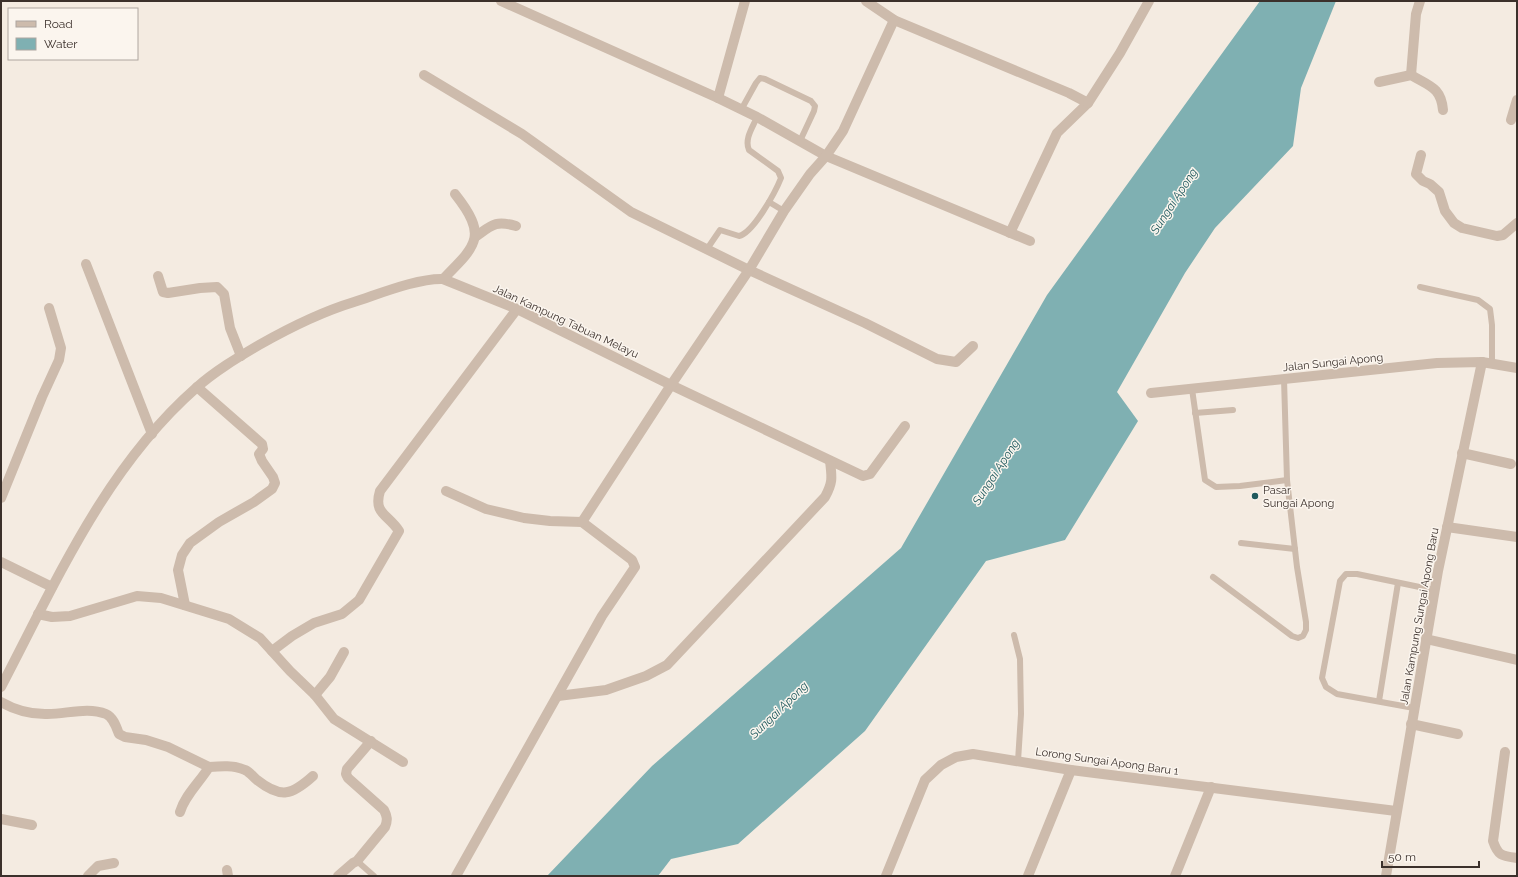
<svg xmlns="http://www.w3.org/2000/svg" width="1518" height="877" font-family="Raleway,sans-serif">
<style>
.water{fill:#7fb0b2}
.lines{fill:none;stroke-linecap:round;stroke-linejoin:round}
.service{stroke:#cdbbac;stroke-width:6}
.minor{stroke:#cdbbac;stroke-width:10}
.tertiary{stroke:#cdbbac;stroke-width:10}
.poi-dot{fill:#1f5a5e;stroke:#fbf5ee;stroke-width:1.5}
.labels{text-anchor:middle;stroke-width:3;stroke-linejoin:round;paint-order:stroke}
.street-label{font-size:11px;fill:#3b302b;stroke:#fbf5ee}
.poi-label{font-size:11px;fill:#3b302b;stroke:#fbf5ee;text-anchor:start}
.water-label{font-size:12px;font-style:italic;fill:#1f5a5e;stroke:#fbf5ee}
</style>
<rect width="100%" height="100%" fill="#f4ebe1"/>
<polygon class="water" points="1260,1 1336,1 1301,88 1293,146 1215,228 1185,273 1117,392 1138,421 1065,540 986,561 865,731 738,844 671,859 658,876 547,876 652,766 901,548 1047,295"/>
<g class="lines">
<g class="service">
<polyline points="741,110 756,83 760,78 765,79 811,101 815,106 814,111 800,141"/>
<polyline points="769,202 784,211"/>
<path d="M707 249 720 230 739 236C753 233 775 193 781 178L778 171 749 150C744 139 753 127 757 117"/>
<polyline points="1420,287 1478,300 1490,309 1492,325 1492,364"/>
<polyline points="1192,389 1205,480 1216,487 1240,486 1287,480"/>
<polyline points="1195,413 1233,410"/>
<polyline points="1241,543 1295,549"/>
<polyline points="1213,577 1292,636 1298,638 1303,636 1306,630 1306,622 1297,567 1287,480 1284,379"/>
<polyline points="1014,635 1020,659 1021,714 1018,761"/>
<polyline points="1379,701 1398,583"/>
<polyline points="1414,708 1337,694 1326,687 1322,678 1340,581 1346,574 1357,574 1434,590"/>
<polyline points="357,861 374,876"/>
</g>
<g class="minor">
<polyline points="501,1 718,98 757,117 826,156 1030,241"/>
<polyline points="866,1 894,20 1069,93 1088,103 1057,133 1010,233"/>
<polyline points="424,75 522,134 631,212 749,270 865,323 937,359 956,362 973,346"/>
<polyline points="1411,75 1416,14 1420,1"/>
<path d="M1379 82 1411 75C1429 86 1441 87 1443 110"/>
<polyline points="718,98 745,1"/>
<polyline points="1088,103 1120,53 1149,1"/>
<polyline points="1511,120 1517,100"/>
<polyline points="1421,155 1416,174 1423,181 1430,184 1439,192 1445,211 1454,223 1462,228 1497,236 1503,235 1517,223"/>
<path d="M475 237C492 225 495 220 516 226"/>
<polyline points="86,264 152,434"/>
<polyline points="158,276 163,292 168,293 200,288 217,287 224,294 230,328 241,356"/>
<path d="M443 279C477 245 488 236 455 194"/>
<polyline points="1462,453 1511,464"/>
<polyline points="446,491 486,509 524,518 550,521 582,522 632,560 635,567 602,616 456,876"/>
<polyline points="1,498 42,397 59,360 61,348 49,308"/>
<polyline points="582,522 671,385 863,476 870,474 905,426"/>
<polyline points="1447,527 1517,537"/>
<polyline points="1,562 52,587"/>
<polyline points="185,605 178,570 182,555 190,543 219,522 254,502 272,489 275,483 273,477 262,461 259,454 263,449 262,444 197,387"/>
<polyline points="38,614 52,617 70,616 137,596 161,598 229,619 260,638 290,671 315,695 334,719 403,762"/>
<polyline points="1426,639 1517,660"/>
<path d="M272 651 292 636 314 623 342 614 359 600 399 531C388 514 373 514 380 491L517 309"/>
<polyline points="315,695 330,677 344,652"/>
<path d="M558 696 606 690 646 676 667 665 825 497C833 482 832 478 830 461"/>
<path d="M1 702C15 710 28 714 45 714 64 715 87 706 106 714 113 717 116 726 119 734L125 737 146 740 168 747 209 767C200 782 185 795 180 812"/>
<polyline points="1411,724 1458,734"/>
<path d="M1505 752 1493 841C1498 856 1502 856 1517 858"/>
<path d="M209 767C221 766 234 765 245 770 250 772 253 777 257 780 281 799 292 795 313 776"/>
<polyline points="1,819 32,825"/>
<polyline points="227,870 228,876"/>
<polyline points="88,876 98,866 114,863"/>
<path d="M338 876 353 863 357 861 385 827C388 820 387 816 384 810L348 778 346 774 347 769 371 741"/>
<polyline points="886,876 925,780 941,765 956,757 973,754 1071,770 1396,811"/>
<polyline points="1028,876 1071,770"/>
<polyline points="1175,876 1211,787"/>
</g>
<g class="tertiary">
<polyline points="1151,393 1437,363 1482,362 1517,368"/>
<path d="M1 687C56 582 105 468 196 388 215 371 237 358 259 345 289 328 321 312 354 302 379 294 418 278 443 279L517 309 671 385 749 270 784 211 810 174 826 156 843 131 894 20"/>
<polyline points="1386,876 1438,571 1482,362"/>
</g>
</g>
<circle class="poi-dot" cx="1255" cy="496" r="4"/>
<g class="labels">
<g class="street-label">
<text transform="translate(566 321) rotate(25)" y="4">Jalan Kampung Tabuan Melayu</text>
<text transform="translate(1333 362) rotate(-6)" y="4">Jalan Sungai Apong</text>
<text transform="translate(1419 616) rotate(-80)" y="4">Jalan Kampung Sungai Apong Baru</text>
<text transform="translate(1107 761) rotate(8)" y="4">Lorong Sungai Apong Baru 1</text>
</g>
<g class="poi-label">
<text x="1263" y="494">Pasar<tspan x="1263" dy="13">Sungai Apong</tspan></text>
</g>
<g class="water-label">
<text transform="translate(1174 201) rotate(-57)" y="4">Sungai Apong</text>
<text transform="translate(996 472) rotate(-57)" y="4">Sungai Apong</text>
<text transform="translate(779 710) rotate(-44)" y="4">Sungai Apong</text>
</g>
</g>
<rect width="1518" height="877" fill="none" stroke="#3b302b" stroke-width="4"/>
<rect x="8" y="8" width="130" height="52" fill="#fbf5ee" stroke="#aea6a0"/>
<rect x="16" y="21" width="20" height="6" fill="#cdbbac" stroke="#aea6a0"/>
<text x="44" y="28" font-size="12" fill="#3b302b">Road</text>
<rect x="16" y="38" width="20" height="12" fill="#7fb0b2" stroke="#aea6a0"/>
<text x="44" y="48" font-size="12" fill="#3b302b">Water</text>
<path d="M1382 861v6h97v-6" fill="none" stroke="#3b302b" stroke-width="2"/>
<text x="1388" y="861" font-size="12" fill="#3b302b" stroke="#fbf5ee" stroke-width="3" paint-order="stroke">50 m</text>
</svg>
